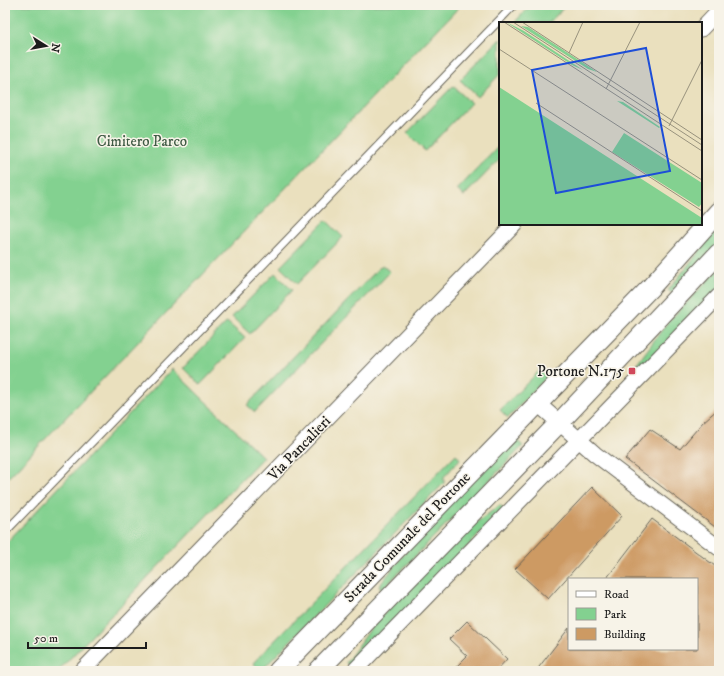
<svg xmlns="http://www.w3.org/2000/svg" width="724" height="676" font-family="'IM FELL DW Pica',serif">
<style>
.green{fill:#83d190;stroke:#507656}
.building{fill:#cd9a63}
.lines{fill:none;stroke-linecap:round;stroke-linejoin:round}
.service-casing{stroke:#646155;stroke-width:9}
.minor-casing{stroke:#646155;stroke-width:17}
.tertiary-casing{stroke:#646155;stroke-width:21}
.service{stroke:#fff;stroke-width:7}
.minor{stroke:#fff;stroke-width:15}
.tertiary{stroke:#fff;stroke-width:19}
.poi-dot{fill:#d1495b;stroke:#f7f3e8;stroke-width:1.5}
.labels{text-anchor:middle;stroke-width:3;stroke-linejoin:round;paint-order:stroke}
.park-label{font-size:15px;fill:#405b45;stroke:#f7f3e8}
.poi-label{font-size:15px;fill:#1c1c1c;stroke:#f7f3e8;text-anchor:end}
.street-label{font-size:15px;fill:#1c1c1c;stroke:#f7f3e8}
.inset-road{fill:none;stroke:#98927d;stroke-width:1}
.view{fill:#1d4ed8;fill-opacity:0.15;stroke:#1d4ed8;stroke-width:2}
.inset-edge{fill:none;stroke:#1c1c1c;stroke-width:2}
</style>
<rect width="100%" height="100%" fill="#f7f3e8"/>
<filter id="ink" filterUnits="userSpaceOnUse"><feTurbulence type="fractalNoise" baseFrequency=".025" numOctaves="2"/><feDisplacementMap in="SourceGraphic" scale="8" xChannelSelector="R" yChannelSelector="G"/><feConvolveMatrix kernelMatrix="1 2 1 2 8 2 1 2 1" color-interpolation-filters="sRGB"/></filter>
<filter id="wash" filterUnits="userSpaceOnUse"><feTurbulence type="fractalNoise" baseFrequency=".012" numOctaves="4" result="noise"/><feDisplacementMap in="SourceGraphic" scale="16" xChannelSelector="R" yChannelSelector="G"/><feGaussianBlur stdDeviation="0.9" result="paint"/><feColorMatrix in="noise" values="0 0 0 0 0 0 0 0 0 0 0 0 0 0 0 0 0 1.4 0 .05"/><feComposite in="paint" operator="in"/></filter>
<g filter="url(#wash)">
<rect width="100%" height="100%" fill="#eae0be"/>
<g class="green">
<polygon points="5,5 461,5 5,481"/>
<polygon points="531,5 564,5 565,6 549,23 514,23"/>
<polygon points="500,39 500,74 478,97 460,80"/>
<polygon points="453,86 471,103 425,151 407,133"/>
<polygon points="500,145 500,159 464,196 457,190"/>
<polygon points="326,220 343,237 297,284 280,267"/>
<polygon points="719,227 719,244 672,293 668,290"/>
<polygon points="382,265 390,272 255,412 247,405"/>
<polygon points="719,269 719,288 641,369 637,364 667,323"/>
<polygon points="275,273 292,290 250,334 232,317"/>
<polygon points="227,322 245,338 200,385 183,368"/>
<polygon points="172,369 263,457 58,671 5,671 5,544"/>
<polygon points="540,370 547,377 508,418 500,410"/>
<polygon points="514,438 523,446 382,590 379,586 418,536"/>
<polygon points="456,454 460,459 444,477 444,483 261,671 253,663"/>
<polygon points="500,505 504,509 350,667 346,663 374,624 462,533"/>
</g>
<g id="blocks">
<g class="building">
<polygon points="719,408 719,530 625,459 650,429 680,449 703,422"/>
<polygon points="592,487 622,516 548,599 515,569"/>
<polygon points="652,519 719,569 719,671 536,671 569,628 569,649 697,649 697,579 606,579"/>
<polygon points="467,621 507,659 496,671 460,671 456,667 467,656 449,639"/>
</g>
</g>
</g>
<g filter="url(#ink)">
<use href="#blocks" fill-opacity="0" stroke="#646155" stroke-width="1"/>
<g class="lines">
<defs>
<polyline id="service" points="5,532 514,5"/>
<g id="minor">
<polyline points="701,29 719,10"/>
<polyline points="537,403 595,454 719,548"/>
<polyline points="82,671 515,224"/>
<polyline points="354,671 719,296"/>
</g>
<g id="tertiary">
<polyline points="278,671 651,287 719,211"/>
<polyline points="318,671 559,423 719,253"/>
</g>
</defs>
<use href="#service" class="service-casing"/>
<use href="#minor" class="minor-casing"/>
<use href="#tertiary" class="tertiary-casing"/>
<use href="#service" class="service"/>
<use href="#minor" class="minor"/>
<use href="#tertiary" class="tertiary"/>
</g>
</g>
<rect class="poi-dot" x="628" y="367" width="8" height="8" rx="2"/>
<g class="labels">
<g class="park-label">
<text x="142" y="146">Cimitero Parco</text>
</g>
<g class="poi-label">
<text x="624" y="376">Portone N.175</text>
</g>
<g class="street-label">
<text transform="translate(299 448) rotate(-46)" y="5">Via Pancalieri</text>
<text transform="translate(407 537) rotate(-46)" y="5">Strada Comunale del Portone</text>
</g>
</g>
<g transform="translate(499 22)">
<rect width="203" height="203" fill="#eae0be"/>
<path d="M7 0 25 9 84 48 73 43ZM22 4 29 5 98 50 89 47ZM0 65 203 196V203H0ZM118 79 124 80 161 105 160 106ZM125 111 203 161V181L200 185 113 130Z" fill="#83d190"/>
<path class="inset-road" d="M5 0 203 129M14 0 203 123M23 0 203 118M0 27 203 158M70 31 84 0M107 67 141 0M37 81 203 189M170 104 203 38"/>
<path class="view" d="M147 26 171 149 57 171 33 48Z"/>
<rect width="203" height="203" class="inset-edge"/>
</g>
<rect width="724" height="676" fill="none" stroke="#f7f3e8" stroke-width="20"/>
<rect x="568" y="578" width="130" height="72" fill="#f7f3e8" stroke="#9f9d96"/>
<rect x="576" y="591" width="20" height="6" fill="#ffffff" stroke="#9f9d96"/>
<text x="604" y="598" font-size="12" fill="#1c1c1c">Road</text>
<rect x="576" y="608" width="20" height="12" fill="#83d190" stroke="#9f9d96"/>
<text x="604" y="618" font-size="12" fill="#1c1c1c">Park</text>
<rect x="576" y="628" width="20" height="12" fill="#cd9a63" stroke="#9f9d96"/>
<text x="604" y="638" font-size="12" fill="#1c1c1c">Building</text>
<g transform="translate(46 46) rotate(101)" stroke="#f7f3e8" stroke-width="3" paint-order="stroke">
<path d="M0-3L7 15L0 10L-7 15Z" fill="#1c1c1c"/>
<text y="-6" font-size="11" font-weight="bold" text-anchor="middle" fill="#1c1c1c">N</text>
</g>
<path d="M28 642v6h118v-6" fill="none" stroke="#1c1c1c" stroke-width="2"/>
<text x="34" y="642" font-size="12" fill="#1c1c1c" stroke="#f7f3e8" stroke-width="3" paint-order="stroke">50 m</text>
</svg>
